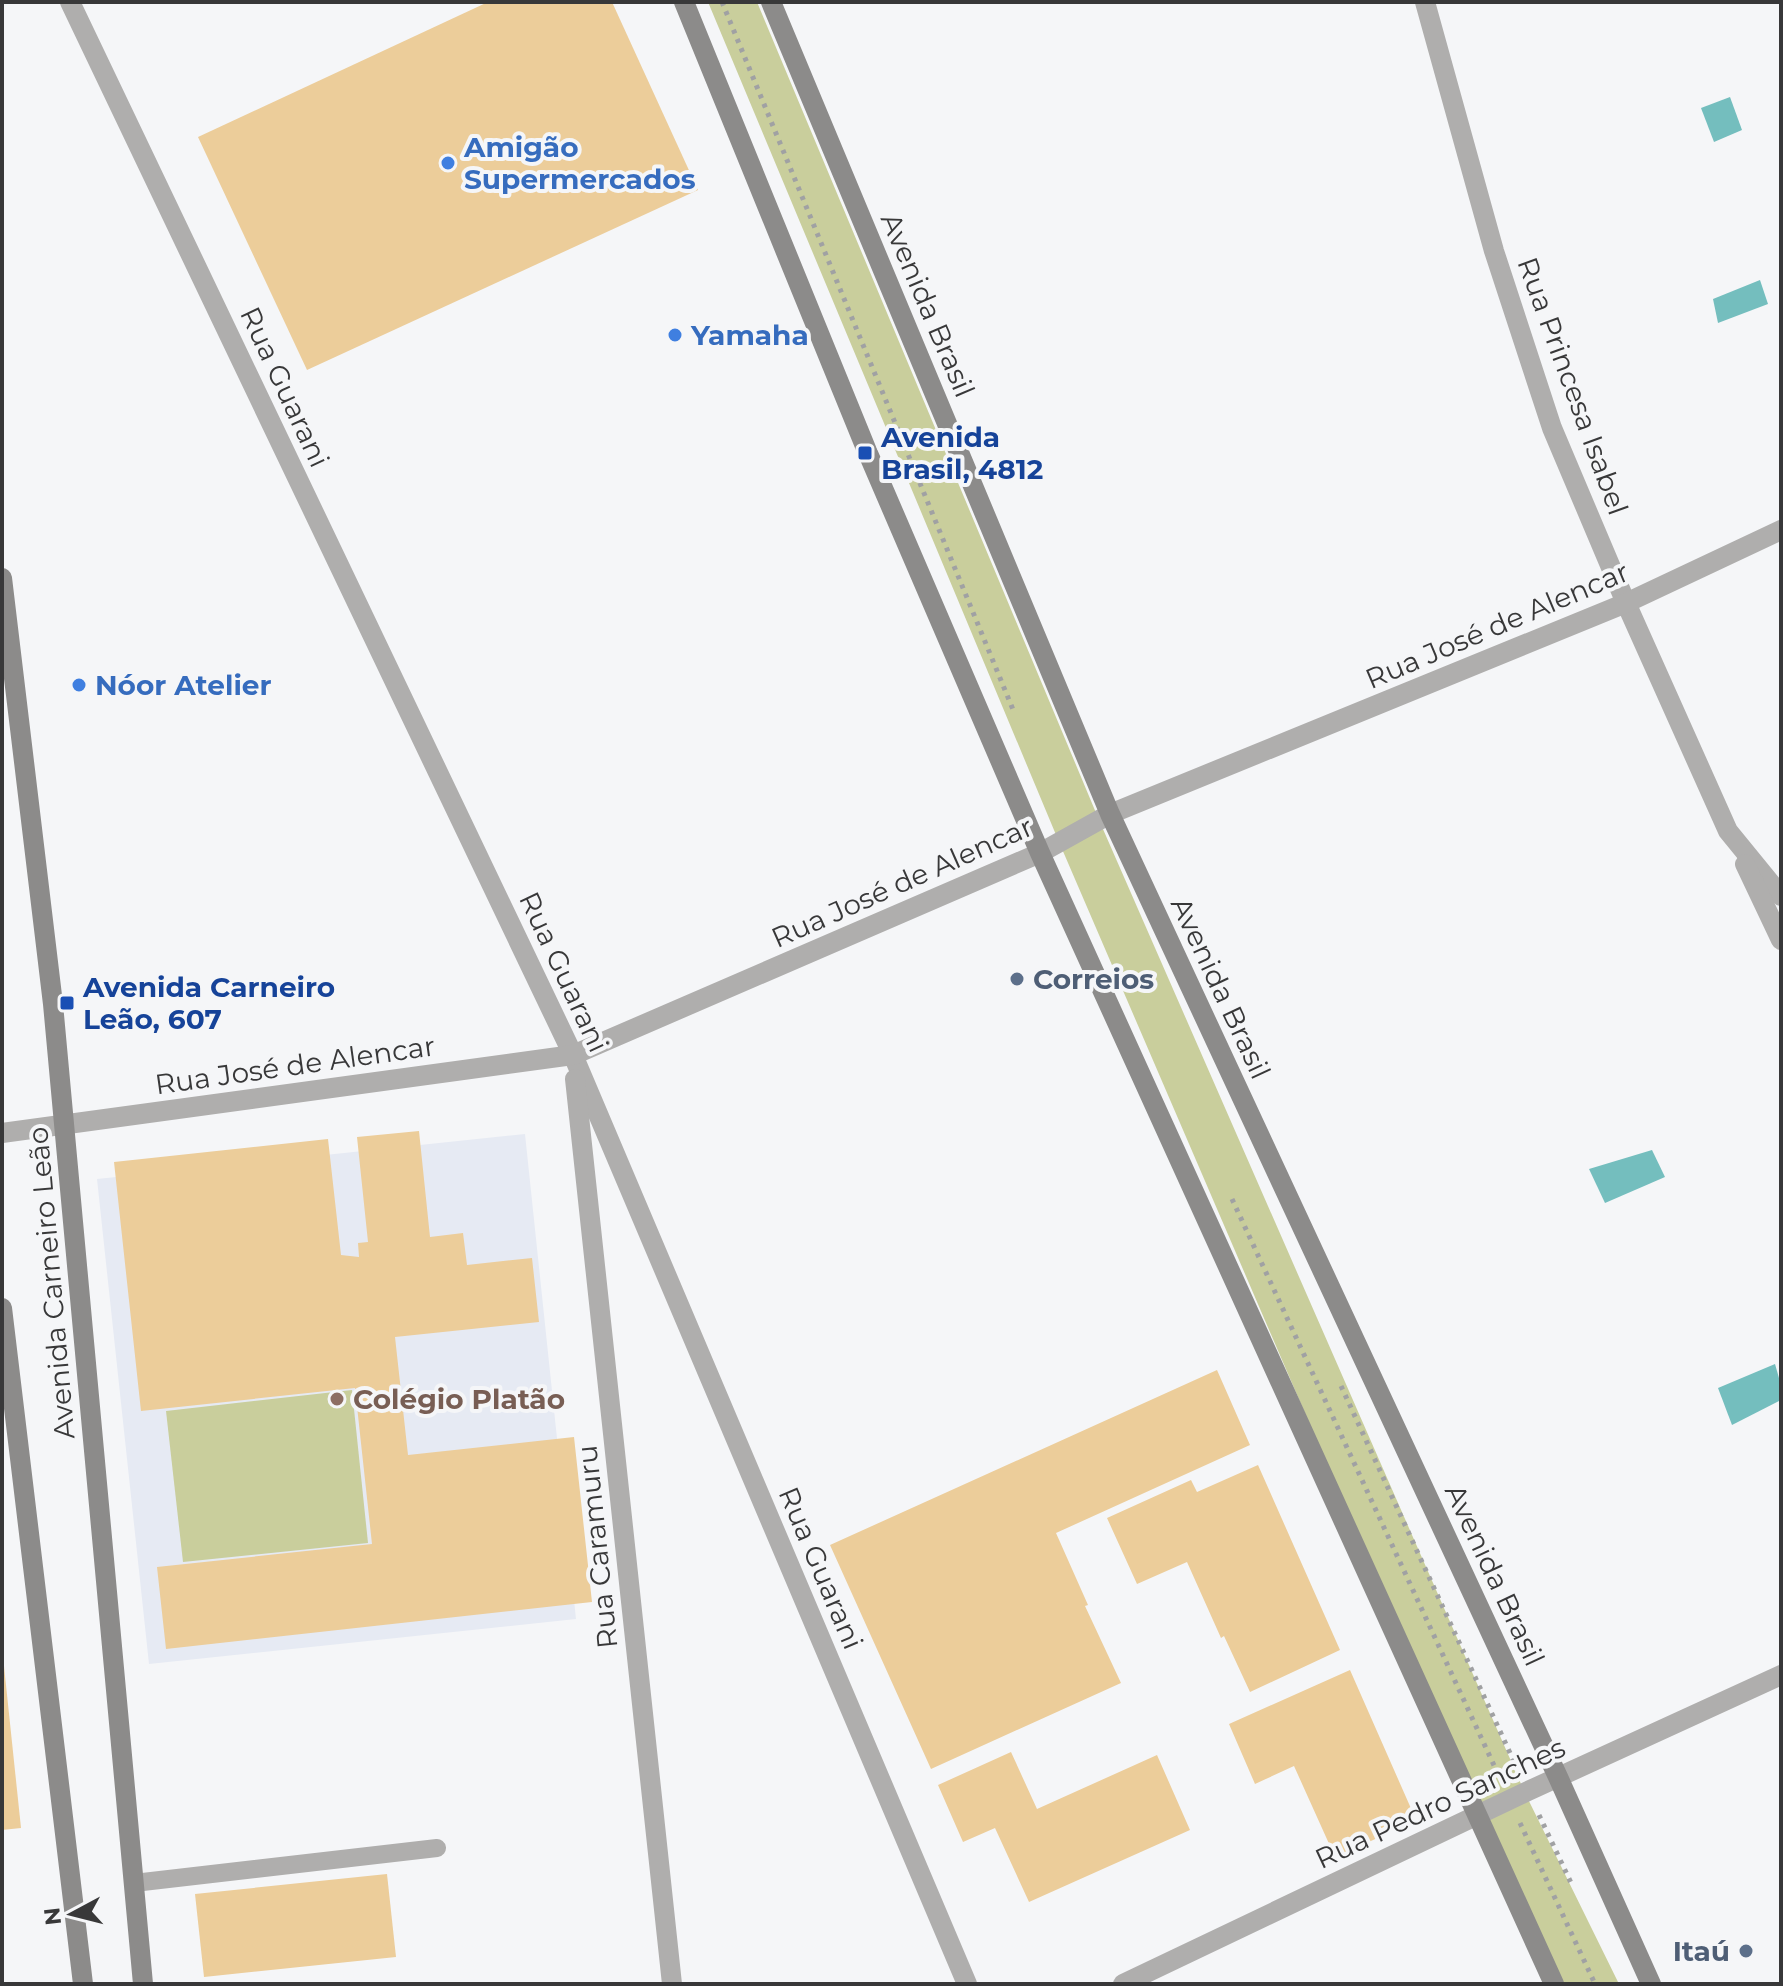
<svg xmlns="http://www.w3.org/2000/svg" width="1783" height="1986" font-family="Montserrat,sans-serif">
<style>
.built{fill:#e6eaf3}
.green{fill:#c9ce9c}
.water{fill:#74bebe}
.building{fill:#eccd9a}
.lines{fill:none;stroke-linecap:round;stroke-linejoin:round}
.path{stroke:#a0a1a3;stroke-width:5;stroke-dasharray:4 6;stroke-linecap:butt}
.lane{stroke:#afaead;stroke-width:18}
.street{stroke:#afaead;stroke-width:20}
.secondary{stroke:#8c8b8a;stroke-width:20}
.shop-dot{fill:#3f7fe0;stroke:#f5f6f8;stroke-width:3}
.transit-dot{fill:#1a4fb4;stroke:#f5f6f8;stroke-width:3}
.service-dot{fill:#5c6f8a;stroke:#f5f6f8;stroke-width:3}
.education-dot{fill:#8d6e63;stroke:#f5f6f8;stroke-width:3}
.labels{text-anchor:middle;stroke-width:8;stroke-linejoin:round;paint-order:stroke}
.shop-label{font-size:28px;font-weight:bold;fill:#366cbe;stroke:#f5f6f8;text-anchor:start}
.street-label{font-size:28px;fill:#383839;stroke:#f5f6f8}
.transit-label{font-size:28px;font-weight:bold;fill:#164399;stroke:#f5f6f8;text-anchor:start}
.service-label{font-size:28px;font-weight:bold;fill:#4e5e75;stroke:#f5f6f8;text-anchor:start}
.education-label{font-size:28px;font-weight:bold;fill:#785e54;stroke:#f5f6f8;text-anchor:start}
</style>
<rect width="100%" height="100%" fill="#f5f6f8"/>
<polygon class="built" points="525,1134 576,1619 149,1664 97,1179"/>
<g class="green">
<polygon points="708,2 757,2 1099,820 1525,1793 1619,1984 1561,1984 1478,1815 1059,842"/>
<polygon points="352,1390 368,1543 183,1562 166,1411"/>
</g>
<g class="water">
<polygon points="1730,97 1742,130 1714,142 1701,108"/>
<polygon points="1760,280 1768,304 1718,323 1713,299"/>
<polygon points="1652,1150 1665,1177 1605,1203 1589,1169"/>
<polygon points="1775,1364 1781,1385 1781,1400 1732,1425 1718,1388"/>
</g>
<g class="building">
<polygon points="488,2 612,2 698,190 307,370 198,137"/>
<polygon points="419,1131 430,1237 463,1233 467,1265 532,1258 539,1322 395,1337 408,1455 574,1437 592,1602 166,1649 157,1567 372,1544 355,1388 141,1411 114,1162 328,1139 341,1255 359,1257 358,1243 368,1242 357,1137"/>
<polygon points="1217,1370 1250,1445 1056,1533 1088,1605 1085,1606 1121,1683 931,1769 830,1545"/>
<polygon points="1258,1465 1340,1650 1250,1692 1224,1636 1221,1638 1187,1562 1137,1584 1107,1518 1191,1480 1197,1492"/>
<polygon points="2,1666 4,1666 21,1828 2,1830"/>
<polygon points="1350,1670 1413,1813 1409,1824 1335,1857 1294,1766 1255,1784 1229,1724"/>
<polygon points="1011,1752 1037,1809 1157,1755 1190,1830 1029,1902 995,1828 963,1842 938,1785"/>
<polygon points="387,1874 396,1957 204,1977 195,1894"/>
</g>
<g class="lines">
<g class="path">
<polyline points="722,2 1014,712"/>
<polyline points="1232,1199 1498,1774"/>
<polyline points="1341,1386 1516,1766"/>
<polyline points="1539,1815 1572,1885"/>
<polyline points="1520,1823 1595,1984"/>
</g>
<polyline class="lane" points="134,1883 437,1848"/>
<g class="street">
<polyline points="70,2 573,1055 967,1984"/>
<polyline points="1425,2 1494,251 1552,428 1626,603 1728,831 1781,896"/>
<polyline points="1745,864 1781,940"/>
<polyline points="575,1079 672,1984"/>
<polyline points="2,1133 573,1055 1040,853 1110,814 1626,603 1781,530"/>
<polyline points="1123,1984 1528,1791 1781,1675"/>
</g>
<g class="secondary">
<polyline points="684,2 867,451 1040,853 1554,1984"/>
<polyline points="771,2 1110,814 1558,1777 1651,1984"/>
<polyline points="2,578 53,1004 143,1984"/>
<polyline points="2,1308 83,1984"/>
</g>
</g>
<g class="shop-dot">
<circle cx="448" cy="163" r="8"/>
<circle cx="675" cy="335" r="8"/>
<circle cx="79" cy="685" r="8"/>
</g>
<g class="transit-dot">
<rect x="857" y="445" width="16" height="16" rx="4"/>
<rect x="59" y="995" width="16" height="16" rx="4"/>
</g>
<g class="service-dot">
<circle cx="1017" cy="979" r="8"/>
<circle cx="1746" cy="1951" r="8"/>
</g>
<circle class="education-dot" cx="337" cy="1399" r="8"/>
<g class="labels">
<g class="shop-label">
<text x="464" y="157">Amigão<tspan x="464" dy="32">Supermercados</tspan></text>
<text x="691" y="345">Yamaha</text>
<text x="95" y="695">Nóor Atelier</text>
</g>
<g class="street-label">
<text transform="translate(928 305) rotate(67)" y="10">Avenida Brasil</text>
<text transform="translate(1573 386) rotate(70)" y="10">Rua Princesa Isabel</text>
<text transform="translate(285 387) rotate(65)" y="10">Rua Guarani</text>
<text transform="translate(1497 625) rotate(-23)" y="10">Rua José de Alencar</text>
<text transform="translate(902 882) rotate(-24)" y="10">Rua José de Alencar</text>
<text transform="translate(564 972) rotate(65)" y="10">Rua Guarani</text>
<text transform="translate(1221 988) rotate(65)" y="10">Avenida Brasil</text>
<text transform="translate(295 1065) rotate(-8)" y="10">Rua José de Alencar</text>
<text transform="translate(51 1283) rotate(-95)" y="10">Avenida Carneiro Leão</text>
<text transform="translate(597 1547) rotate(-96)" y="10">Rua Caramuru</text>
<text transform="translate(821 1568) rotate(67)" y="10">Rua Guarani</text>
<text transform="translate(1495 1575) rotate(65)" y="10">Avenida Brasil</text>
<text transform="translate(1440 1803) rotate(-25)" y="10">Rua Pedro Sanches</text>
</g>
<g class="transit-label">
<text x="881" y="447">Avenida<tspan x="881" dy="32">Brasil, 4812</tspan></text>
<text x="83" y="997">Avenida Carneiro<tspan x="83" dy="32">Leão, 607</tspan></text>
</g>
<g class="service-label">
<text x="1033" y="989">Correios</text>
<text x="1730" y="1961" text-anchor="end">Itaú</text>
</g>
<g class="education-label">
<text x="353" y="1409">Colégio Platão</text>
</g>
</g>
<rect width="1783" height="1986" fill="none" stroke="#383839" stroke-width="8"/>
<g transform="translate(72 1914) rotate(263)" stroke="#f5f6f8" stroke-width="6" paint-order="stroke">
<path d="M0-6L14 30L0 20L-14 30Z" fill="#383839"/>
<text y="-12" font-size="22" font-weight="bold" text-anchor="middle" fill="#383839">N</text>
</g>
</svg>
